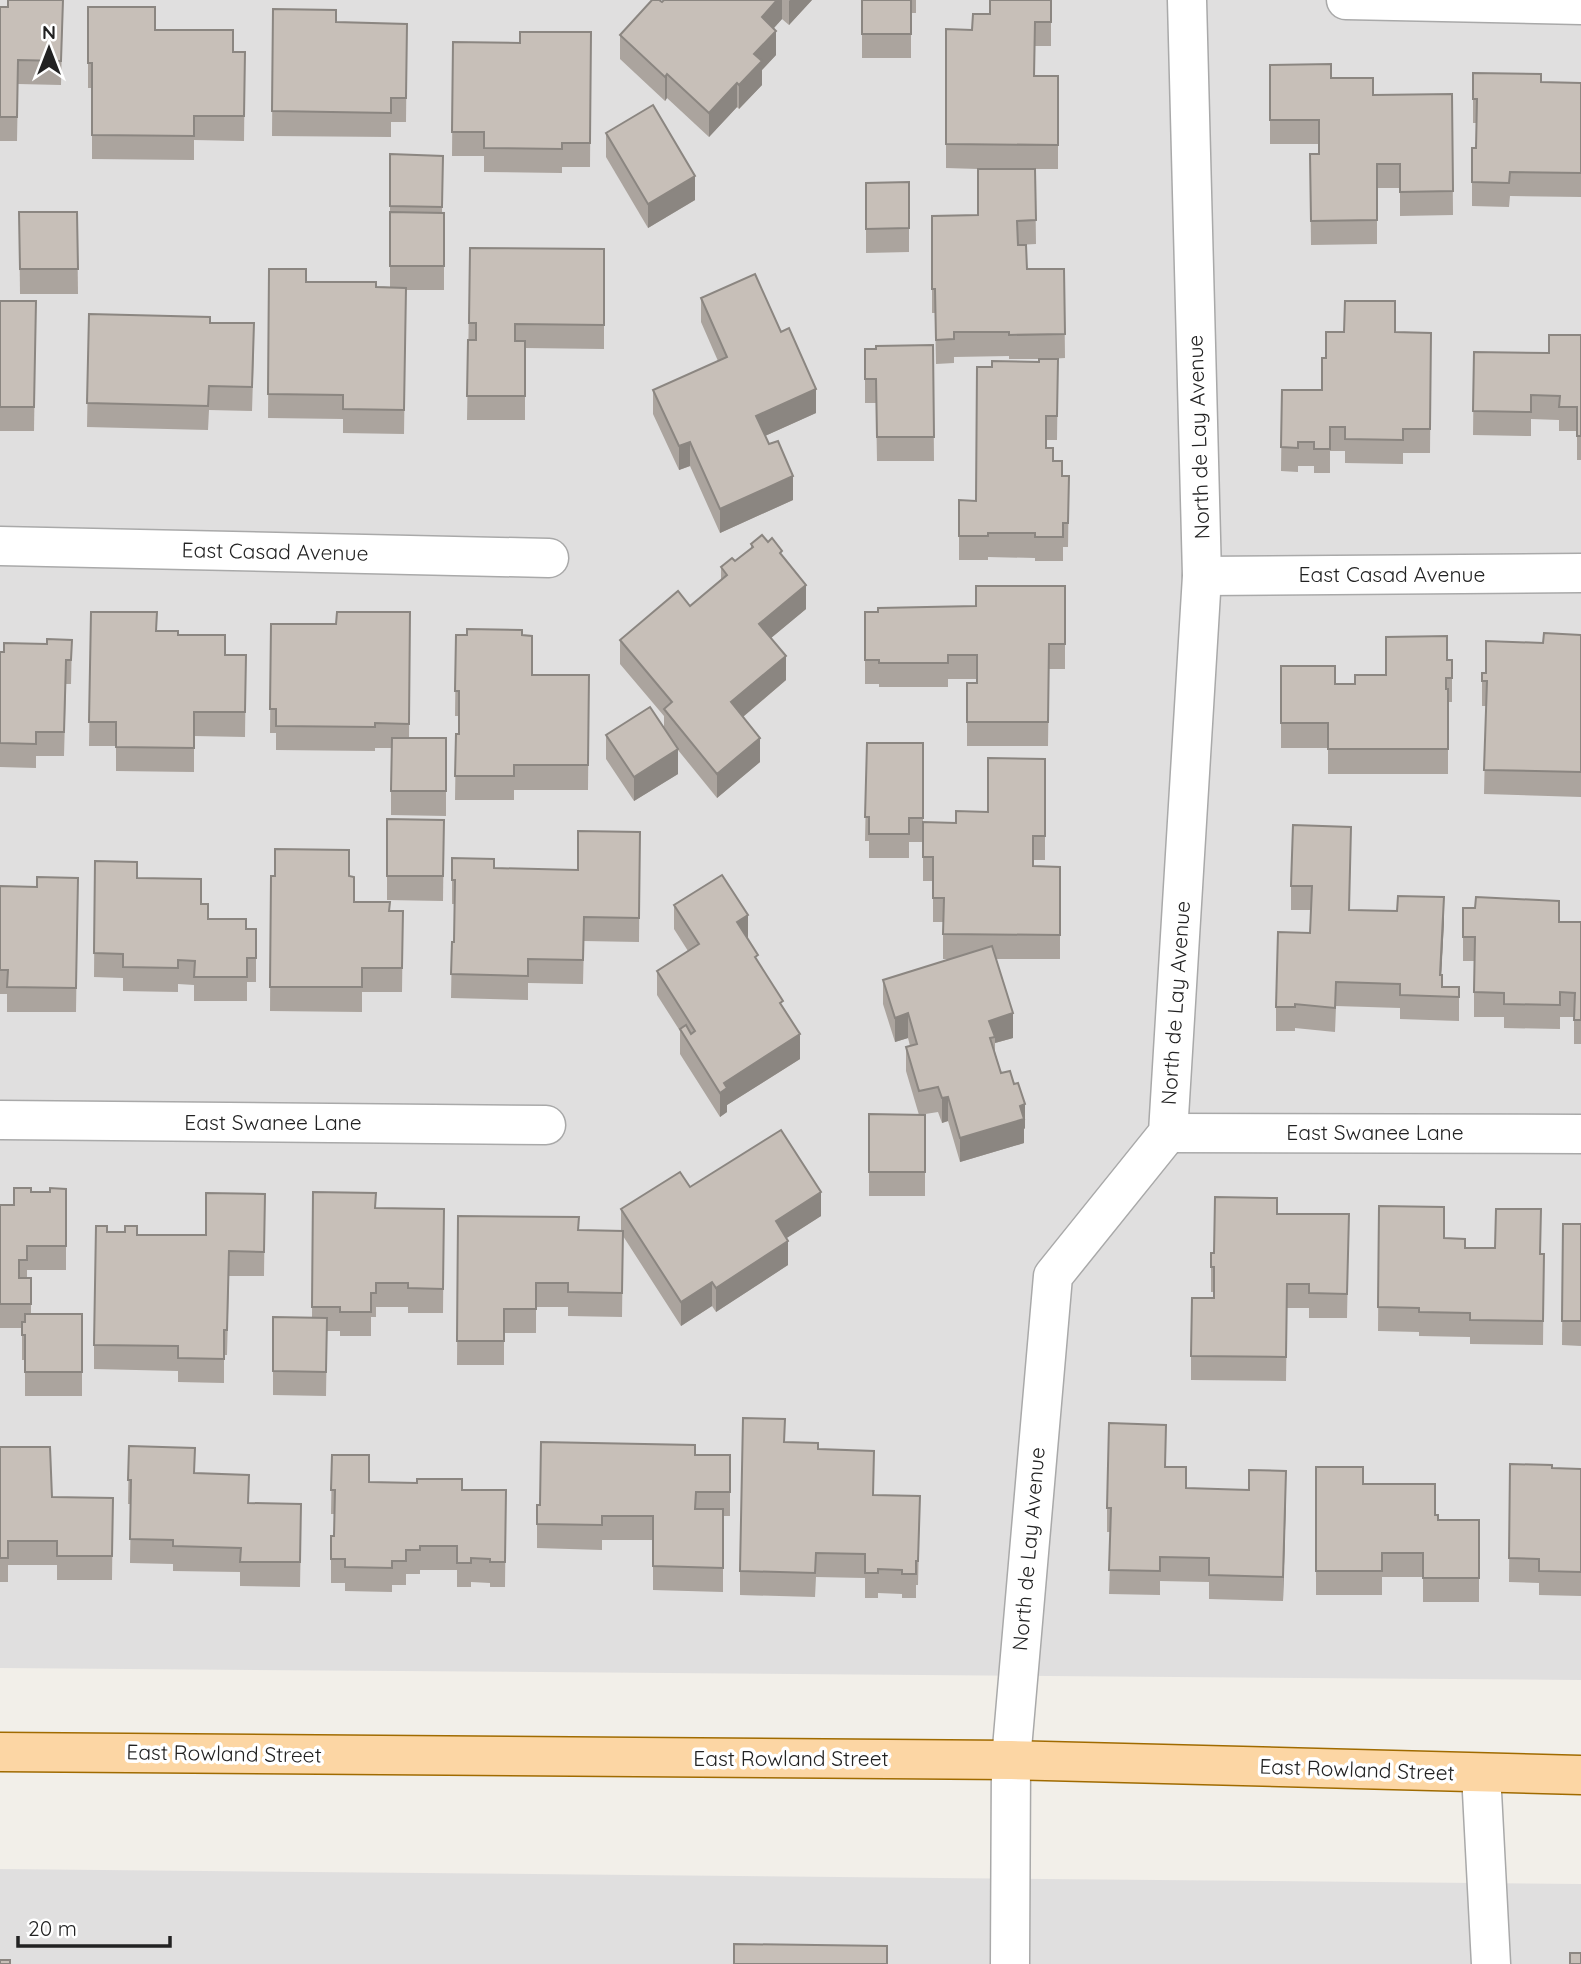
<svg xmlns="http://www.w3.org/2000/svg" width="1581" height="1964" font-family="Quicksand,sans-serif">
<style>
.residential{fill:#e0dfdf}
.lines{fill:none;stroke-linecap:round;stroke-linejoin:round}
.minor-casing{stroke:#a9a9a9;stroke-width:41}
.major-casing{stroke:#a06b00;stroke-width:41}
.minor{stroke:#fff;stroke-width:38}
.major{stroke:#fcd6a4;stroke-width:38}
.wall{fill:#aba49e}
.shaded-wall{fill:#8b8681}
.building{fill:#c7bfb8;stroke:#8b8681;stroke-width:2}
.labels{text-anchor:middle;stroke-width:7;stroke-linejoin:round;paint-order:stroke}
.street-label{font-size:21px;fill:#222;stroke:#fff}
</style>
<rect width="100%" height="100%" fill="#f2efe9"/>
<g class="residential">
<polygon points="0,0 1581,0 1581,1680 0,1668"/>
<polygon points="0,1869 1581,1884 1581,1964 0,1964"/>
</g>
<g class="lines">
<defs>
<g id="minor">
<polyline points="1346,0 1581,5"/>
<polyline points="0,546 549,558"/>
<polyline points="1202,576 1581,573"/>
<polyline points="0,1120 546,1125"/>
<polyline points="1168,1133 1581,1134"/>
<polyline points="1481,1773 1491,1964"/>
<polyline points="1010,1964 1011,1760 1053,1276 1168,1133 1202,576 1187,0"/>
</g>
<polyline id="major" points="0,1752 1011,1760 1581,1775"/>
</defs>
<use href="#minor" class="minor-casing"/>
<use href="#major" class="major-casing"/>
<use href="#minor" class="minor"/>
<use href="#major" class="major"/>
</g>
<g class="wall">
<polygon points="63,0 61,85 18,84 17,141 0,141 0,7 8,7"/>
<polygon points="664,0 812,0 789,25 782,19 774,28 776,55 762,70 762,85 739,109 737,107 709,137 667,98 665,101 620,59 620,35"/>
<polygon points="862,0 916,0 916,13 911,13 911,58 862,58"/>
<polygon points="1051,0 1051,46 1035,46 1034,76 1058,76 1058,169 1035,169 1036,244 1018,245 1027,269 1064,269 1065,358 1049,359 1058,359 1057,440 1046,440 1046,448 1062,476 1069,476 1068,547 1063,547 1063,561 1035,561 1035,558 988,557 988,560 959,560 959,500 976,501 992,367 1039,362 1039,359 1009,359 1009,356 954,357 954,363 936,364 935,313 932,313 932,216 978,215 978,169 946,168 946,29 972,30 990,14"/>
<polygon points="88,7 155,30 233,52 245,52 244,141 194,140 194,160 92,159 92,88 88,88"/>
<polygon points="273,9 336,22 407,24 406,122 391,122 391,137 272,136"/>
<polygon points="591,32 590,167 562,167 562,173 484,172 484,156 452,156 453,42 520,43"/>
<polygon points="1270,65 1331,78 1373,95 1452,94 1453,215 1400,216 1400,188 1377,188 1377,244 1311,245 1310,154 1319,154 1319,144 1270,144"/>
<polygon points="1473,73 1541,82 1581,83 1581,197 1510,196 1509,207 1472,206 1472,148 1476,148 1476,123 1473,123"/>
<polygon points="606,133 695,200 648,228 606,157"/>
<polygon points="443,156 442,213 444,213 444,290 406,290 404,434 343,433 343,419 268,418 269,269 306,282 390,287 390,206"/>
<polygon points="909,182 909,252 866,253 866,183"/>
<polygon points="19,212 77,212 78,294 20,294"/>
<polygon points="470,248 604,249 604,349 525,348 525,420 467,420"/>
<polygon points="701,298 816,413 765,436 793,500 720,533 690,466 679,470 653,414 653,390 718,361 701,322"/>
<polygon points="0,301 36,301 34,431 0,431"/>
<polygon points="89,314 210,323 254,347 252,411 209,410 208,430 87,427"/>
<polygon points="1395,332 1431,333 1430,453 1403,453 1403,464 1345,463 1345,451 1330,451 1330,473 1314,473 1314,466 1298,466 1298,472 1281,471 1282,390 1322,390 1326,358"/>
<polygon points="1581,335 1581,460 1577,460 1577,431 1559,431 1559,420 1531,419 1531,436 1473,435 1474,352 1549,353"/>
<polygon points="933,345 934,461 877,461 876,403 865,403 865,349"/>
<polygon points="768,542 782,555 806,609 771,638 786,680 743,717 760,762 717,798 678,750 678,774 634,801 606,759 606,735 664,728 664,716 620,664 620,640 690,606 721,580 721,567 735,561 751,549 751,544"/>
<polygon points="1065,586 1065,669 1049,669 1048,746 967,746 967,683 977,683 977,679 948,679 948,687 879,687 879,684 865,684 865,612 976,606"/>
<polygon points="91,612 157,631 178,635 225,655 246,655 245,737 194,736 194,772 116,771 116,746 89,746"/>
<polygon points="410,612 409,738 446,738 446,816 391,815 391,748 375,748 375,751 276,750 276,733 270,733 271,624 336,624"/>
<polygon points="456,635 522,635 532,675 589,675 588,790 514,790 514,800 455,800 456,734 459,734 459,716 455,716"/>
<polygon points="1581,635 1581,797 1484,794 1486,706 1482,706 1482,673 1486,673"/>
<polygon points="72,640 71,684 66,684 64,756 36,756 36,768 0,767 0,652"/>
<polygon points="1447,660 1452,660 1452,702 1448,702 1448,774 1328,774 1328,748 1281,748 1281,666 1335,684 1355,684 1386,675"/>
<polygon points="867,743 923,743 923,842 909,842 909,858 869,858 869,841 865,841"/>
<polygon points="1045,759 1045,860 1033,860 1033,866 1060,867 1060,959 996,959 1013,1038 995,1043 995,1052 1001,1073 1025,1128 1024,1129 1024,1143 960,1162 948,1121 942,1123 938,1112 919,1115 906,1071 906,1047 910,1046 908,1038 895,1042 883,1004 883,980 952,959 943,959 943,922 933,922 933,881 923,881 923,822 956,823 988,812"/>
<polygon points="387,819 444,820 443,901 387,900"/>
<polygon points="640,832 639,942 584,941 583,984 528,983 528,1000 451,998 452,942 454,942 455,904 452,904 452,858 494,868 578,870"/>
<polygon points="1351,851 1349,910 1444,921 1441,975 1442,987 1459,987 1459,1021 1400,1019 1400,1008 1336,1006 1335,1032 1295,1028 1295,1031 1276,1031 1276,1007 1310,933 1311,910 1291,910 1291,886"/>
<polygon points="95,861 201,904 208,919 246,929 256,929 256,982 247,982 247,1001 194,1001 194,985 178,984 178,992 123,991 123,978 94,977"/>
<polygon points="271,876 349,876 354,902 390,911 403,911 402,992 362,992 362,1012 270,1011"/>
<polygon points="78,878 76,1012 7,1012 7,994 0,994 0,886 37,887"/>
<polygon points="674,905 748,939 758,962 783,1009 800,1059 727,1105 727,1112 720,1117 680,1054 680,1031 657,995 657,971 688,951 674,929"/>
<polygon points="1463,908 1559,922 1581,922 1581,1044 1574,1044 1574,1017 1560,1017 1560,1029 1504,1028 1504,1017 1474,1017 1474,961 1463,961"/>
<polygon points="869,1114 925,1115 925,1196 869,1196"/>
<polygon points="690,1187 821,1216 786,1238 788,1265 716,1312 712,1306 681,1326 623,1236 622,1317 568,1316 568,1307 536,1307 536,1333 504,1333 504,1365 457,1365 458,1216 579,1230 621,1231 621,1209"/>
<polygon points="66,1189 66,1270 27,1270 27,1278 31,1278 31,1314 82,1314 82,1396 25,1396 25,1360 22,1360 22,1328 0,1328 0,1205 14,1205 31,1192 50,1192"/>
<polygon points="313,1192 376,1208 444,1209 443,1313 408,1313 408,1307 376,1307 376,1317 371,1317 371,1336 340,1336 340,1331 327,1331 326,1396 273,1395 273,1317 312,1318"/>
<polygon points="265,1194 264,1276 229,1276 227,1355 224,1355 224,1383 178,1382 178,1371 94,1369 94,1345 107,1232 137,1235 206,1235"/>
<polygon points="1379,1206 1465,1248 1544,1254 1543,1345 1470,1344 1470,1337 1419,1336 1419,1332 1378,1331"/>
<polygon points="1277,1214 1349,1214 1347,1318 1309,1318 1309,1308 1287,1308 1286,1381 1191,1380 1191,1356 1214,1298 1214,1292 1211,1292 1211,1253 1214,1253"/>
<polygon points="1563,1224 1581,1224 1581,1346 1562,1345"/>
<polygon points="785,1442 818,1449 873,1495 920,1496 918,1585 916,1585 916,1598 902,1598 902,1594 878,1593 878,1598 865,1598 865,1578 816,1577 815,1597 740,1595 740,1571"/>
<polygon points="129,1446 195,1473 249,1503 301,1529 300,1587 240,1586 240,1572 173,1571 173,1564 130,1563 131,1504 128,1504"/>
<polygon points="0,1447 52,1497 113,1498 112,1580 57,1580 57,1565 8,1565 8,1582 0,1582"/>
<polygon points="332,1455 369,1482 462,1490 506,1490 505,1587 490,1587 490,1583 471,1582 471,1587 457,1587 457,1570 420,1570 420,1574 406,1574 406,1585 392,1585 392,1592 345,1591 345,1583 331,1583 331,1559 334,1536 335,1514 331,1514"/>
<polygon points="695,1455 730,1455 730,1516 723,1516 723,1592 653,1590 653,1540 602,1540 602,1550 537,1548 537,1505"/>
<polygon points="1510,1464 1552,1468 1581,1469 1581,1596 1539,1595 1539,1583 1509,1582"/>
<polygon points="1165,1467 1186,1488 1286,1495 1283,1601 1209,1599 1209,1582 1160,1581 1160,1595 1109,1594 1111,1532 1107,1532 1107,1508"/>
<polygon points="1316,1467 1363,1484 1435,1515 1438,1520 1479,1520 1479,1602 1423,1602 1423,1577 1382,1577 1382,1595 1316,1595"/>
</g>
<g class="shaded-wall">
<polygon points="777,0 782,0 782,19 762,41 762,17"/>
<polygon points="790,0 812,0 789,25 789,1"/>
<polygon points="776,31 776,55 762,70 762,85 739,109 739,85 754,54"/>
<polygon points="667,74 667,98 665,101 665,77"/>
<polygon points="737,83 737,107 709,137 709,113"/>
<polygon points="695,176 695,200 648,228 648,204"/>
<polygon points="816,389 816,413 756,440 756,416"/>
<polygon points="690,442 690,466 679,470 679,446"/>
<polygon points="793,476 793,500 720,533 720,509"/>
<polygon points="806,585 806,609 759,648 759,624"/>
<polygon points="786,656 786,680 731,727 731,702"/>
<polygon points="760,738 760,762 717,798 717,774"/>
<polygon points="678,749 678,774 634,801 634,777"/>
<polygon points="1444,897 1444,921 1440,999 1440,975"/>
<polygon points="748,915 748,939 737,922"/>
<polygon points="908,1013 908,1038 895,1042 895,1018"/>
<polygon points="1013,1013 1013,1038 995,1043 995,1037 989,1021"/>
<polygon points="800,1034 800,1059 727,1105 727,1112 720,1117 720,1093 724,1083"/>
<polygon points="948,1097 948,1121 942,1123 942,1098"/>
<polygon points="1025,1104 1025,1128 1024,1129 1024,1143 960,1162 960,1138 1020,1106"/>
<polygon points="821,1192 821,1216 776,1245 776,1221"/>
<polygon points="788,1241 788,1265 716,1312 716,1288"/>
<polygon points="712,1282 712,1306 681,1326 681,1302"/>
<polygon points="1286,1471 1286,1495 1283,1601 1283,1577"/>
</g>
<g class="building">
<polygon points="8,0 63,0 61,61 18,60 17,117 0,117 0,7 8,7"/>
<polygon points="652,0 659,0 662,2 664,0 777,0 762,17 776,31 754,54 762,61 739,85 737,83 709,113 667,74 665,77 620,35"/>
<rect x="862" y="0" width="49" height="34"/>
<polygon points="990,0 1051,0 1051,22 1035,22 1034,76 1058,76 1058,145 946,144 946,29 972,30 973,14 990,14"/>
<polygon points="88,7 155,7 155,30 233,30 233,52 245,52 244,116 194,116 194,136 92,135 92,63 88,63"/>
<polygon points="273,9 336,10 336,22 407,24 406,98 391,98 391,113 272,111"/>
<polygon points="520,32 591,32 590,143 562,143 562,149 484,148 484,132 452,132 453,42 520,43"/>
<polygon points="1331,64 1331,78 1373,78 1373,95 1452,94 1453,191 1400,192 1400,164 1377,164 1377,220 1311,221 1310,154 1319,154 1319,120 1270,120 1270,65"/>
<polygon points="1473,73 1541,74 1541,82 1581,83 1581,173 1510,172 1509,183 1472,182 1472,148 1476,148 1477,99 1473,99"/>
<polygon points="653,105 695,176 648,204 606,133"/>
<polygon points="390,154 443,156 442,207 390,206"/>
<polygon points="978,169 1035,169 1036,220 1017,221 1018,245 1026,245 1027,269 1064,269 1065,334 1009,335 1009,332 954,332 954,339 936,340 935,289 932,289 932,216 978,215"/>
<polygon points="909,182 909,228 866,229 866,183"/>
<polygon points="19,212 77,212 78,269 20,269"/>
<polygon points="390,212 444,213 444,266 390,266"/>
<polygon points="470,248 604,249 604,325 515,324 515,341 525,341 525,396 467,396 468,340 476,340 476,323 469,323"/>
<polygon points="269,269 306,269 306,282 376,282 376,287 406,288 404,410 343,409 343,395 268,394"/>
<polygon points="755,274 781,332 789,328 816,389 756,416 769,444 778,441 793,476 720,509 690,442 679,446 653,390 727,357 701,298"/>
<polygon points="0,301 36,301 34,407 0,407"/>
<polygon points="1345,301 1395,301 1395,332 1431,333 1430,429 1403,429 1403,440 1345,439 1345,427 1330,427 1330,449 1314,449 1314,442 1298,442 1298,448 1281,447 1282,390 1322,390 1322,358 1326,358 1326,332 1344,332"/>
<polygon points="89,314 210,317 210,323 254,323 252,387 209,386 208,406 87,403"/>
<polygon points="1549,335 1581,335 1581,436 1577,436 1577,407 1559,407 1560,396 1531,395 1531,412 1473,411 1474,352 1549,353"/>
<polygon points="933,345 934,437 877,437 876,379 865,379 865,349 876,349 876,346"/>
<polygon points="1039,359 1058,359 1057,416 1046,416 1046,448 1053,448 1053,461 1062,461 1062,476 1069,476 1068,523 1063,523 1063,537 1035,537 1035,533 988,533 988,536 959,536 959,500 976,501 977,367 992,367 992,361 1039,362"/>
<polygon points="762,535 768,542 772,538 782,551 780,553 806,585 759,624 786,656 731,702 760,738 717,774 664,709 672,702 620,640 678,591 690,606 727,575 721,567 732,558 735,561 753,547 751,544"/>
<polygon points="976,586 1065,586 1065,644 1049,644 1048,722 967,722 967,683 977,683 977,655 948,655 948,663 879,663 879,660 865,660 865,612 878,612 878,608 976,606"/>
<polygon points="91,612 157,612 156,631 178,631 178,635 225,635 225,655 246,655 245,712 194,712 194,748 116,747 116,722 89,722"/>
<polygon points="337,612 410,612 409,724 375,723 375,727 276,726 276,709 270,709 271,624 336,624"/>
<polygon points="467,629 522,630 522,635 532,636 532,675 589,675 588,765 514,765 514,776 455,776 456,734 459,734 459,691 455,691 456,635 467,635"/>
<polygon points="1544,633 1581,635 1581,772 1484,770 1487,681 1482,681 1482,673 1486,673 1486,641 1543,643"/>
<polygon points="1447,636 1447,660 1452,660 1452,678 1446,678 1446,689 1448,689 1448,749 1328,749 1328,723 1281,723 1281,666 1335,666 1335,684 1355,684 1355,675 1386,675 1386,637"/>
<polygon points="47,639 72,640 71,660 66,660 64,732 36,732 36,744 0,743 0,652 4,652 4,643 47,644"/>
<polygon points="650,707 678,749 634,777 606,735"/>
<polygon points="392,738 446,738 446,791 391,791"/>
<polygon points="867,743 923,743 923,818 909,818 909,834 869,834 869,817 865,817"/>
<polygon points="988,758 1045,759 1045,836 1033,836 1033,866 1060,867 1060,935 943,934 944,898 933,898 933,857 923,857 923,822 956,823 956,811 988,812"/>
<polygon points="387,819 444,820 443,876 387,876"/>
<polygon points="1293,825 1351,827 1349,910 1397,911 1398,896 1444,897 1440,975 1442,975 1442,987 1459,987 1459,997 1400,995 1400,984 1336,982 1335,1008 1295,1004 1295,1007 1276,1007 1278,932 1310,933 1312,886 1291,886"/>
<polygon points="578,831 640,832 639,918 584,917 583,960 528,959 528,976 451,974 452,942 454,942 455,880 452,880 452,858 494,859 494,868 578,870"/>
<polygon points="275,849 349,850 349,876 354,877 354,902 390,902 389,911 403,911 402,968 362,968 362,987 270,987 271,876 275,876"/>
<polygon points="95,861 137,862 137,878 201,879 201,904 208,904 208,919 246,919 246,929 256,929 256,958 247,958 247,977 194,977 195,961 178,960 178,968 123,967 123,954 94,953"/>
<polygon points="722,875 748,915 737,922 758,955 755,957 783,1001 780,1003 800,1034 724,1083 727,1088 720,1093 680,1029 686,1025 691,1034 695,1031 657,971 699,944 674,905"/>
<polygon points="37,877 78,878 76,988 7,987 8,970 0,970 0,886 37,887"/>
<polygon points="1476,897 1559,901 1559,922 1581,922 1581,1020 1574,1020 1575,993 1560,992 1560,1005 1504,1004 1504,993 1474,992 1475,937 1463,937 1463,908 1475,908"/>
<polygon points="992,946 1013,1013 989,1021 995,1037 990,1038 1001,1073 1010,1071 1014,1084 1018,1083 1025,1104 1020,1106 1024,1119 960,1138 948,1097 942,1098 938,1087 919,1091 906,1047 917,1044 908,1013 895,1018 883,980"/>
<polygon points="869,1114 925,1115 925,1172 869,1172"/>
<polygon points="781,1130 821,1192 776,1221 788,1241 716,1288 712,1282 681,1302 621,1209 680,1172 690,1187"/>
<polygon points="14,1188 31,1188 31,1192 50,1192 50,1188 66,1189 66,1246 27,1246 27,1260 19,1260 19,1278 31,1278 31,1304 0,1304 0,1205 14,1205"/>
<polygon points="313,1192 376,1193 375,1208 444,1209 443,1289 408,1288 408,1283 376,1283 376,1293 371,1293 371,1312 340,1312 340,1307 312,1307"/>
<polygon points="206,1193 265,1194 264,1252 229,1251 227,1330 224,1330 224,1359 178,1358 178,1346 94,1345 96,1226 107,1226 107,1232 125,1232 125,1226 137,1226 137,1235 206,1235"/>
<polygon points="1215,1197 1277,1198 1277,1214 1349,1214 1347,1294 1309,1293 1309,1284 1287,1284 1286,1357 1191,1356 1192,1298 1214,1298 1214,1267 1211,1267 1211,1253 1214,1253"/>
<polygon points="1379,1206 1444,1207 1444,1238 1465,1239 1465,1248 1495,1248 1496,1209 1541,1209 1540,1254 1544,1254 1543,1321 1470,1320 1470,1313 1419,1312 1419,1308 1378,1307"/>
<polygon points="458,1216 579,1217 578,1230 623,1231 622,1293 568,1292 568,1283 536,1283 536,1309 504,1309 504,1341 457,1341"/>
<polygon points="1563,1224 1581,1224 1581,1321 1562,1321"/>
<polygon points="25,1314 82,1314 82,1372 25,1372 25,1335 22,1335 22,1322 25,1322"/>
<polygon points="273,1317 327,1318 326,1372 273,1371"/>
<polygon points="743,1418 785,1419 784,1442 818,1443 818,1449 874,1451 873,1495 920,1496 918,1561 916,1561 916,1574 902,1574 902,1570 878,1569 878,1573 865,1573 865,1554 816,1553 815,1573 740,1571"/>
<polygon points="1109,1423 1166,1425 1165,1467 1186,1467 1186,1488 1249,1490 1249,1470 1286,1471 1283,1577 1209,1575 1209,1558 1160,1557 1160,1571 1109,1570 1111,1508 1107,1508"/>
<polygon points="541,1442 695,1445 695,1455 730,1455 730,1492 696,1492 695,1509 723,1509 723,1568 653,1566 653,1516 602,1516 602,1525 537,1524 537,1505 540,1505"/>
<polygon points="129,1446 195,1448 194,1473 249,1475 248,1503 301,1504 300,1562 240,1562 241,1548 173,1546 173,1540 130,1539 131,1480 128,1480"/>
<polygon points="0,1447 50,1447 52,1497 113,1498 112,1556 57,1556 57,1541 8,1541 8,1558 0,1558"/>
<polygon points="332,1455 369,1455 369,1482 417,1483 417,1479 462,1479 462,1490 506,1490 505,1562 490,1562 490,1559 471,1558 471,1563 457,1563 457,1546 420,1546 420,1550 406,1550 406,1561 392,1561 392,1568 345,1567 345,1559 331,1559 331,1536 334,1536 335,1490 331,1490"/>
<polygon points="1510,1464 1552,1465 1552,1468 1581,1469 1581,1572 1539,1571 1539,1559 1509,1558"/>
<polygon points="1316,1467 1363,1467 1363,1484 1435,1484 1435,1515 1438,1515 1438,1520 1479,1520 1479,1578 1423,1578 1423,1553 1382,1553 1382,1571 1316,1571"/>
<polygon points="734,1944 887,1946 887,1964 734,1964"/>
<rect x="1570" y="1953" width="11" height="11"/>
<rect x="0" y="1960" width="10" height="4"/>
</g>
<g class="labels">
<g class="street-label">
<text transform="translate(1199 437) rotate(-92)" y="7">North de Lay Avenue</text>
<text transform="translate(275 552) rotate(1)" y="7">East Casad Avenue</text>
<text x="1392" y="582">East Casad Avenue</text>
<text transform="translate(1176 1003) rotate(-86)" y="7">North de Lay Avenue</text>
<text x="273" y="1130">East Swanee Lane</text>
<text x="1375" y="1140">East Swanee Lane</text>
<text transform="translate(1029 1549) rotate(-85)" y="7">North de Lay Avenue</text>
<text transform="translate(224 1754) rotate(1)" y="7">East Rowland Street</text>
<text x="791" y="1766">East Rowland Street</text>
<text transform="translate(1357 1770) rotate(2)" y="7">East Rowland Street</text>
</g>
</g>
<g transform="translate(49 49)" stroke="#ffffff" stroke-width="5" paint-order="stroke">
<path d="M0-5L12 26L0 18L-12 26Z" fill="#222222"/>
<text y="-10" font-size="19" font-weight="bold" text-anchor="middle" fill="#222222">N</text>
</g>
<path d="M18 1936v10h152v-10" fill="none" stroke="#222222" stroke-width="3.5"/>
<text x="28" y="1936" font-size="21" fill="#222222" stroke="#ffffff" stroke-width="5" paint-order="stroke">20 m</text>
</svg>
